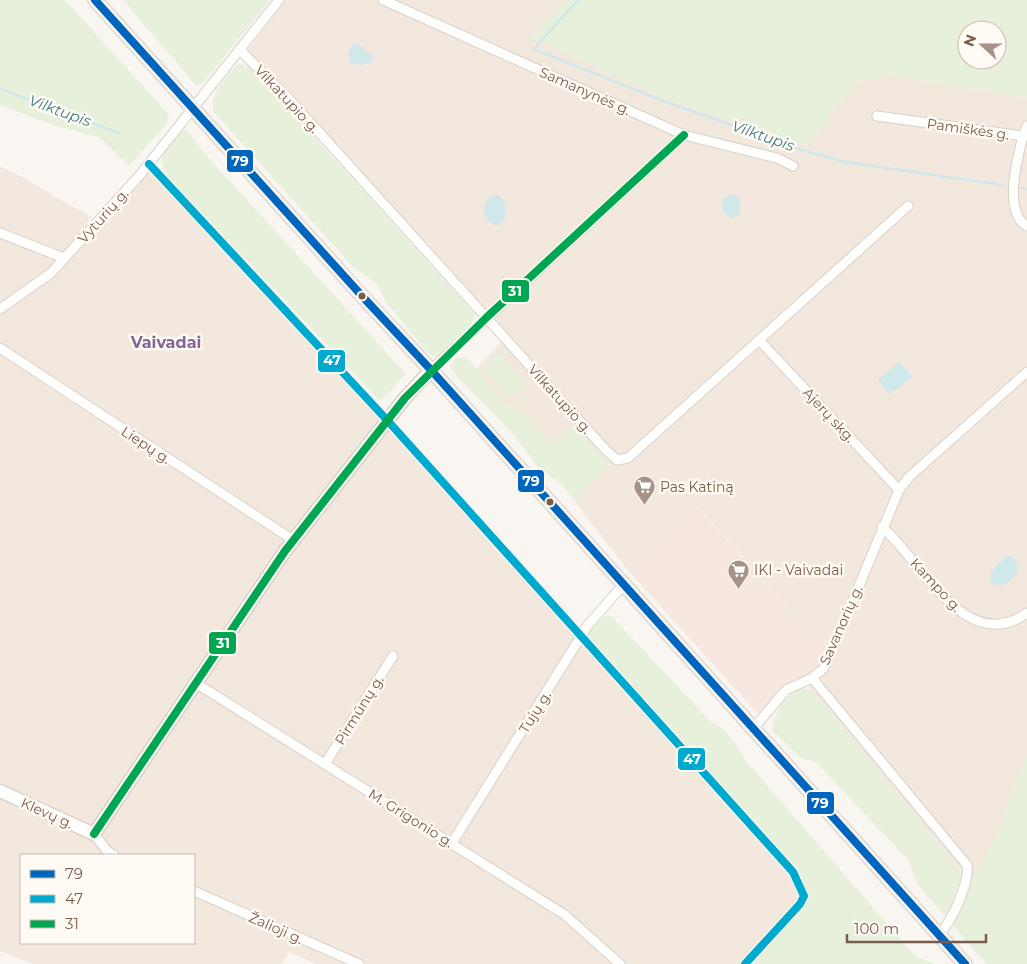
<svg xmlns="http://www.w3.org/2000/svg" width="1027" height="964" font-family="Montserrat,sans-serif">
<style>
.residential{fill:#f2e8de;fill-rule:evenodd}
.commercial{fill:#f6e8e1}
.green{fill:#e7f0db;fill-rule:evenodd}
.water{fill:#d0e8ea}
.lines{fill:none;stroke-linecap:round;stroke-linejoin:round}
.stream{stroke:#d0e8ea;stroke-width:2.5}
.street-casing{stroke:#d7d1cb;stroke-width:11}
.secondary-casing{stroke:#d9d2cb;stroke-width:15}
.primary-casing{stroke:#dad1cc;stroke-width:16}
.street{stroke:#fefefd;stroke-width:9}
.secondary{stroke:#fefefd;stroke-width:12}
.primary{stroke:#f3eee8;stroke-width:14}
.bus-1-casing{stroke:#fffaf3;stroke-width:11}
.bus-2-casing{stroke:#fffaf3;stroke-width:11}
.bus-3-casing{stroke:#fffaf3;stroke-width:11}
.bus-1{stroke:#0065bd;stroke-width:8}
.bus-2{stroke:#00a9ce;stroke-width:8}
.bus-3{stroke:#00a651;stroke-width:8}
.bus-dot{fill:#7a5c4d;stroke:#fffaf3;stroke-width:2}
.labels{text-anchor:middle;stroke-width:5;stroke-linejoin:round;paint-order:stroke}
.street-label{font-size:14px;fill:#7a5c4d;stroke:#fffaf3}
.poi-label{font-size:14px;fill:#7a5c4d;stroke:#fffaf3;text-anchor:start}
.water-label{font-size:15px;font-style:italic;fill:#437c86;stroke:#fffaf3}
.quarter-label{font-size:16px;font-weight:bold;fill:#846695;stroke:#fffaf3}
.line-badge{stroke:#fffaf3;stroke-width:2}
.badge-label{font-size:14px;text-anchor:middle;font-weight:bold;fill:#fff}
</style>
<rect width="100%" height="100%" fill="#f9f5f0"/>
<g class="residential">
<polygon points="286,0 566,0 530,37 667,99 808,147 856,81 895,76 1027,98 1027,755 997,835 971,884 804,681 830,655 699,507 631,574 573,499 611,466 553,445 521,411 504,404 477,373 477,368 502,342 494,334 487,317 253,62 248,49"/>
<path d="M149 164 793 872 804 896 745 964H316L290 952 281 964H34L0 951V167L13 172 91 217 67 254ZM21 855H194V943H21Z"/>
</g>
<polygon class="commercial" points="698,507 830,655 823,669 797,684 762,718 631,574"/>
<g class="green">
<polygon points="0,0 65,0 169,115 167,123 129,166 99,137 56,126 0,105"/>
<polygon points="123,0 270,0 202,84 196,85"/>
<path d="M566 0H1027V98L895 76 856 81 808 147 667 99 530 37ZM967 30H997V60H967Z"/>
<path d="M239 64 251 67 475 314 472 324 440 356H433L428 353 387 303 376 283 354 268 213 111C210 94 226 74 239 64Z"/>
<path d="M186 129 205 154 406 374 382 400 378 399 171 180C153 156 166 151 182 131Z"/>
<polygon points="499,353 526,384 510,399 482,368"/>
<polygon points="467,357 504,404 521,411 553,445 575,424 611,466 573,499 562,485 539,468 511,432 451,370 450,365 456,358"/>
<path d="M607 615 611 616 711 722C727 729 737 745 745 760L915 956 935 964H745L800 904 801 888 582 635Z"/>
<path d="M800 689H811L971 884 997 835 1027 755V964H986L918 885 908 860 817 763 799 757 772 730C777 710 782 699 800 689Z"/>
</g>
<g class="water">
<polygon points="354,44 360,45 373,57 373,61 362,65 350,63 348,52"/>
<path d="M732 194C743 197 739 204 741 213L735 218H730L722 210 724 198Z"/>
<polygon points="494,195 500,196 505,205 505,219 497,226 488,221 483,209 487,200"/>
<polygon points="899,362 913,377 890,394 878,380"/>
<path d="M1012 556C1022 572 1018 573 1005 585H994L990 580 991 571 1005 557Z"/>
</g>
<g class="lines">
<g class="stream">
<polyline points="578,0 534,49 663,101 802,150 845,162 1002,185"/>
<polyline points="0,89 119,133"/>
<polyline points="1022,188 1027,189"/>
</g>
<defs>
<g id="street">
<polyline points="383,0 684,135 777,158 793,166"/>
<polyline points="240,50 290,100 604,448 617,460 628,458 908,206"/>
<path d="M877 116 1023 136C1017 159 1003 213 1027 226"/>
<polyline points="1023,136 1027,126"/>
<polyline points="149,164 387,420 793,872 804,896 800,904 745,964"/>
<polyline points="0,233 64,258"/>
<polyline points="0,309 51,273 139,176 279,0"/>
<polyline points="760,341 899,490"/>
<polyline points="0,348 293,540"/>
<polyline points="431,370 684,135"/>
<path d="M882 527C922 561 965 657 1027 613"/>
<polyline points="194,682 565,915 620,964"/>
<polyline points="753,729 786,690 812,678"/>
<polyline points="325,764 393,656"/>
<polyline points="94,834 108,852 114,855"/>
<polyline points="452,843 588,625 623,585"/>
<polyline points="194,891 359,964"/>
<path d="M939 935C951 922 970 883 967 865L812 678 823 669 830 655 899 490 909 477 1027 372"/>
</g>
<polyline id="secondary" points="0,791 94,834 285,551 405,398 431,370"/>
<polyline id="primary" points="95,0 362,296 431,370 965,964"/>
</defs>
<use href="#street" class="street-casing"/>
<use href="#secondary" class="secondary-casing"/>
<use href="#primary" class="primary-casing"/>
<use href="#street" class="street"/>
<use href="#secondary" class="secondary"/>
<use href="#primary" class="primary"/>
<defs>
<polyline id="bus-1" points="95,0 362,296 431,370 965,964"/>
<polyline id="bus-2" points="149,164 387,420 793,872 804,896 800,904 745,964"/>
<polyline id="bus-3" points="94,834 285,551 405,398 487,317 684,135"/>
</defs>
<use href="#bus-1" class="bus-1-casing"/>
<use href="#bus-2" class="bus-2-casing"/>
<use href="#bus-3" class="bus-3-casing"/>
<use href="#bus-1" class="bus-1"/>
<use href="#bus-2" class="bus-2"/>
<use href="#bus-3" class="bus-3"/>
</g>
<defs>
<symbol id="supermarket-pin" viewBox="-11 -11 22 30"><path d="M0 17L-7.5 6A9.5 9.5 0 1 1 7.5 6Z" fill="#a69286" stroke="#fffaf3"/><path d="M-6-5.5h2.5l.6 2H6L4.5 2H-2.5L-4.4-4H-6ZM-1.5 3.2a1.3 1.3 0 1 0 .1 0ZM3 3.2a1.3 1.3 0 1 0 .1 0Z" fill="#fff"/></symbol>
</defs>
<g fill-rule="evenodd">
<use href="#supermarket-pin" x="632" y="474" width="25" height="34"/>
<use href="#supermarket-pin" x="726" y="558" width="25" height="34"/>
</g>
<g class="bus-dot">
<circle cx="362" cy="296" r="4.5"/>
<circle cx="550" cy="502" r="4.5"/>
</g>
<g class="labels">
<g class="street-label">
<text transform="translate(585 91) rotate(24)" y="5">Samanynės g.</text>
<text transform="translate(287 99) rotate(47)" y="5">Vilkatupio g.</text>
<text transform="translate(968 129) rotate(8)" y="5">Pamiškės g.</text>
<text transform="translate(103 216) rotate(-48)" y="5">Vyturių g.</text>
<text transform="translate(560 399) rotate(48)" y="5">Vilkatupio g.</text>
<text transform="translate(829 415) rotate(47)" y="5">Ajerų skg.</text>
<text transform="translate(146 445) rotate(33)" y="5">Liepų g.</text>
<text transform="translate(936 585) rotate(47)" y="5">Kampo g.</text>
<text transform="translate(841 625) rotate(-66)" y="5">Savanorių g.</text>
<text transform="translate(359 710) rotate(-58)" y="5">Pirmūnų g.</text>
<text transform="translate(535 712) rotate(-58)" y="5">Tujų g.</text>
<text transform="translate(47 813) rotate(24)" y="5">Klevų g.</text>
<text transform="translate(411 818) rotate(32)" y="5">M. Grigonio g.</text>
<text transform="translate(276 928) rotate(24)" y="5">Žalioji g.</text>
</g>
<g class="poi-label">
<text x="660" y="492">Pas Katiną</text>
<text x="754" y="575">IKI - Vaivadai</text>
</g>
<g class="water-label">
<text transform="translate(60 111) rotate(20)" y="5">Vilktupis</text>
<text transform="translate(763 136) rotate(19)" y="5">Vilktupis</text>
</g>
<g class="quarter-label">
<text x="166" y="348">Vaivadai</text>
</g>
</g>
<g class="line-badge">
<rect x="226" y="149" width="28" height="24" rx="5" fill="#0065bd"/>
<rect x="501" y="279" width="29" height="24" rx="5" fill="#00a651"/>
<rect x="317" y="349" width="29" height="24" rx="5" fill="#00a9ce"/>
<rect x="517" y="469" width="28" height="24" rx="5" fill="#0065bd"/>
<rect x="208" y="631" width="29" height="24" rx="5" fill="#00a651"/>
<rect x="677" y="747" width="29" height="24" rx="5" fill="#00a9ce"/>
<rect x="806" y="791" width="29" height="24" rx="5" fill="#0065bd"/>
</g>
<g class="badge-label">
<text x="240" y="166">79</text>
<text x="515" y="296">31</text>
<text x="332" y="365">47</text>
<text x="531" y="486">79</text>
<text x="223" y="648">31</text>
<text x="692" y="764">47</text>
<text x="820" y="808">79</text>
</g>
<rect x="20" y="854" width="175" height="90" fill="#fffaf3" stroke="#cabbb1"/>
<rect x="30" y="870" width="25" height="8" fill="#0065bd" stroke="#cabbb1"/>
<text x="65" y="879" font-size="15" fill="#7a5c4d">79</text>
<rect x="30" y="895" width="25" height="8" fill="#00a9ce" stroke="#cabbb1"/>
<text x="65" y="904" font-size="15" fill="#7a5c4d">47</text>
<rect x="30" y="920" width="25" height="8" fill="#00a651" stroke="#cabbb1"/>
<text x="65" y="929" font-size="15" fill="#7a5c4d">31</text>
<g transform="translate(982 45) rotate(291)"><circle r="24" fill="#fffaf3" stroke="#cabbb1"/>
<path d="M0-4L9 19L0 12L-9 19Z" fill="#a69286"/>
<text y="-8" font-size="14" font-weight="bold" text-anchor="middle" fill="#7a5c4d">N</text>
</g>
<path d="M847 934v8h139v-8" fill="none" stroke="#7a5c4d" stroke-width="2.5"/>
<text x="854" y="934" font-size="15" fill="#7a5c4d" stroke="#fffaf3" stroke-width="4" paint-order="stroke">100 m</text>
</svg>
